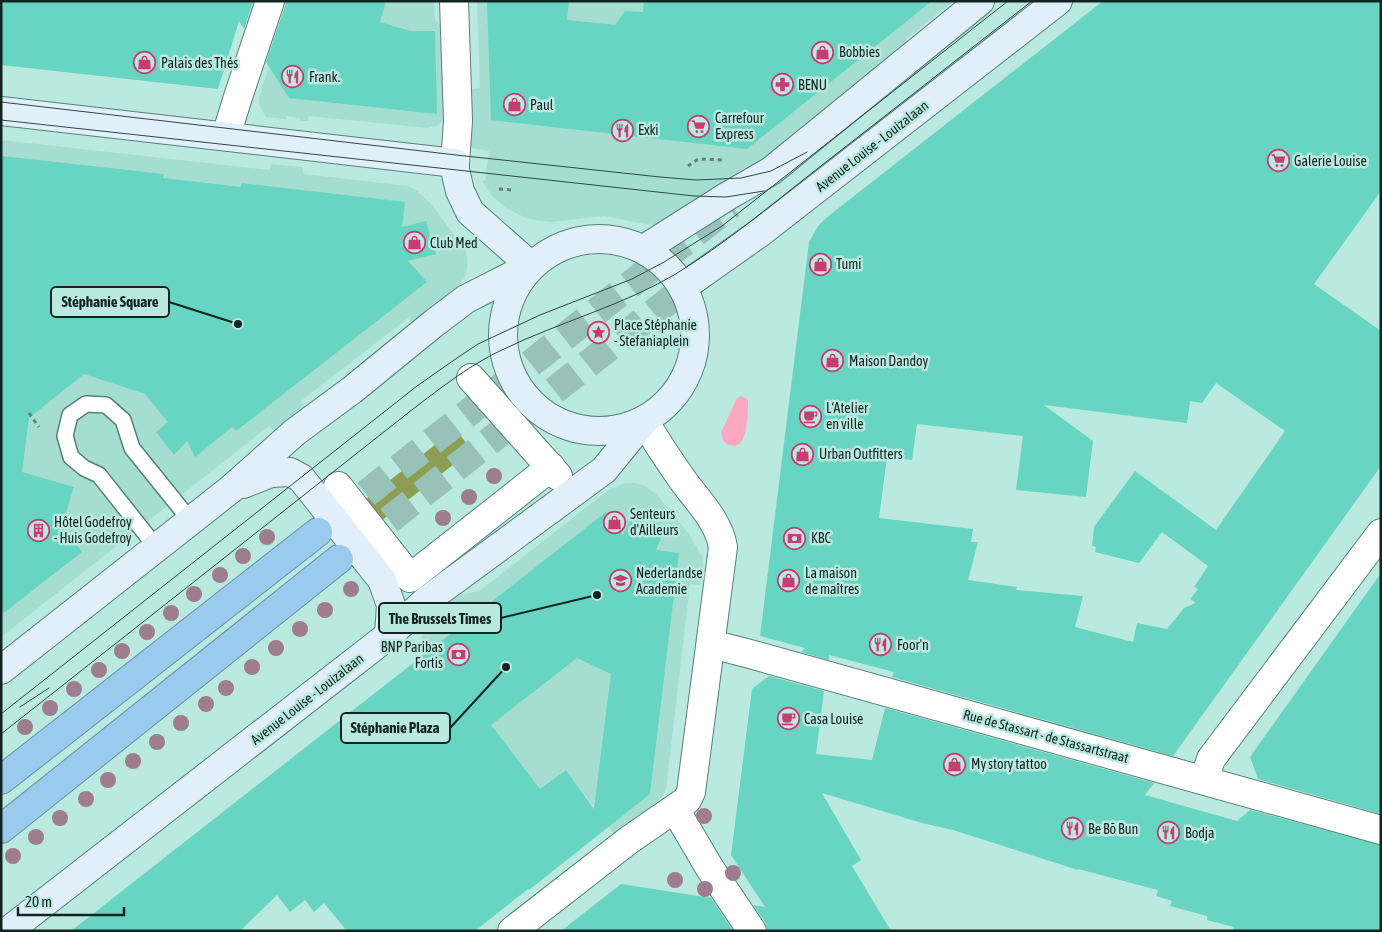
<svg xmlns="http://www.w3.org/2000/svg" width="1382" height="932" font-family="'Asap Condensed',sans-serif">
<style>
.built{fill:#a5ddd1}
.green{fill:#fca8c1}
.water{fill:#8c9e51}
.building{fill:#68d5c2;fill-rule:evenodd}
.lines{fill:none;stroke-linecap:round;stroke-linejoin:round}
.highway-tunnel{stroke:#98c2b9;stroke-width:28;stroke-dasharray:28 14;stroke-linecap:butt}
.lane-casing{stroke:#568178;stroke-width:18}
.street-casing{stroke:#568178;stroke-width:30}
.secondary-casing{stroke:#568178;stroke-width:30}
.highway-casing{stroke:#6a90a6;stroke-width:30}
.path{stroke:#61817b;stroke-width:3;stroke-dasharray:4 4;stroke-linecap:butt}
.lane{stroke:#fff;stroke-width:15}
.street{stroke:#fff;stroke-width:28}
.secondary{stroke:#e1effa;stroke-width:28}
.highway{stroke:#9acaee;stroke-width:28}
.tram{stroke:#304743;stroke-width:1}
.tree{fill:#9d7d8e}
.labels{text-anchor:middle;stroke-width:5;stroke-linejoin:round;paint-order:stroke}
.poi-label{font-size:14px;fill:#122421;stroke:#bae9df;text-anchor:start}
.street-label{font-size:14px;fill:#122421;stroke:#bae9df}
.leader{fill:none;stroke:#122421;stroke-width:2}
.callout-dot{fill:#122421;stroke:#bae9df;stroke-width:2}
.callout{fill:#bae9df;stroke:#122421;stroke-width:2}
.callout-label{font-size:15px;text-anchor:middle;font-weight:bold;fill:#122421}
</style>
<rect width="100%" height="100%" fill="#bae9df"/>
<g class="built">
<polygon points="289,1 434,1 435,19 444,30 444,119 438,125 428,128 309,116 308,121 301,121 300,118 287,116 286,119 266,117 259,105 259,98"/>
<polygon points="477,1 953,1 906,39 912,46 711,204 666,225 656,225 645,224 604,216 551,222 528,219 506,208 492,196 482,181 485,181 489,151 471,148 469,90 480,88"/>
<polygon points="1,140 270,170 271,164 302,167 303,174 408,186 417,191 431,204 459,241 466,251 467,259 467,269 464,278 456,291 414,325 408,318 301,401 307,410 276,433 269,426 1,637"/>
<polygon points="624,483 634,483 643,485 656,494 688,533 702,556 703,565 700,585 690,584 666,789 661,799 615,835 566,770 540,789 421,636 429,630 423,622 452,598 481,590 607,491"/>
</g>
<path class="green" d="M740 396 744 397 748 400C748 410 748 437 739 444 736 447 731 445 727 445L723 440 721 433 736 400Z"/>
<polygon class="water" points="455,429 472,450 381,521 365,500"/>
<g class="building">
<polygon points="1,1 253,1 244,29 239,21 218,89 1,65"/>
<polygon points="285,1 386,1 380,22 410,31 435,31 437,114 289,98 266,62 285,6"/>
<polygon points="487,1 569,1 567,20 615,25 625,11 643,12 644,1 932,1 747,149 491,120"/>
<path d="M1103 1H1381V191L1314 284 1381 331V466L1173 756 892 677 894 672 829 655V660L801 652 805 648 760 636 809 242 814 233 819 225 826 218ZM1216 383 1285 431 1216 530 1135 471 1094 527 1092 546 1096 547 1095 552 1139 563 1162 532 1208 566 1194 587 1198 589 1190 599 1196 603 1184 608 1167 629 1137 623 1133 642 1075 627 1083 596 1016 590 1017 587 968 580 978 542H971L973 529 879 518 887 457 912 460 917 424 1023 436 1016 490 1086 497 1093 441 1044 405 1187 423 1190 401 1202 403Z"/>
<polygon points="1,156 164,174 163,178 241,187 242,183 405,202 402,227 426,221 436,254 408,261 427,282 236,431 232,427 195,457 187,441 174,455 156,432 168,422 145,394 84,374 29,418 22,472 74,487 62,525 82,552 1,615"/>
<path d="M635 510 666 527 656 550 679 553 650 794 529 890 528 889 475 931H347L324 903 314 912 305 900 290 912 277 895 240 931H71L606 512 623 535ZM577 658 611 674 594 809 566 770 540 789 491 725Z"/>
<polygon points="1381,573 1381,814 1258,779 1250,757"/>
<polygon points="769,676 824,691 816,754 872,760 885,708 1154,783 1145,795 1237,821 1250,810 1381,845 1381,931 1233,931 1234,927 1207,920 1207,916 1170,906 1172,901 1156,896 1158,890 1078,869 1078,870 953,830 922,823 822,793 861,860 852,866 891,931 768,931 765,922 753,905 765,907 731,855 752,689"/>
<polygon points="621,884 711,898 733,931 561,931"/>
</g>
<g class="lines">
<g class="highway-tunnel">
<polyline points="333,520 731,205"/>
<polyline points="356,546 704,273"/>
</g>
<defs>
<polyline id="lane" points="156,547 99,475 84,468 71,457 65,436 70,415 86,404 106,405 123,420 132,448 190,520"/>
<g id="street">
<polyline points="454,1 458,121 455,163"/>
<polyline points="226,136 237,100 270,1"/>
<polyline points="471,378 558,476"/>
<polyline points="338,486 404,570"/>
<polyline points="410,578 551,467"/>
<polyline points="711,644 750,654 1381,830"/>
<polyline points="1204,780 1211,759 1381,533"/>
<polyline points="675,809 709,867 752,931"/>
<path d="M512 931 629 840 687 800 691 792 723 547C719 522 699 502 684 482 670 462 656 441 644 421"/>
</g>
<g id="secondary">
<polyline points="1,111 455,163 455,170 460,191 470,212 531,266"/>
<circle cx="599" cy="335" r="96"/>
<polyline points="644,249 726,197 771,171 980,1"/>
<polyline points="683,287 761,232 1058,1"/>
<polyline points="243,484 271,473 290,472 301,478 382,580 391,605 389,635"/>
<polyline points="1,670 231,489 295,432 352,390 433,324 466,299 531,266"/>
<polyline points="8,931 389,635 427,600 604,470 644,421"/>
</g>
<g id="highway">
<polyline points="1,780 318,532"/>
<polyline points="1,829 339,559"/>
</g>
</defs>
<use href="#lane" class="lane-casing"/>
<use href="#street" class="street-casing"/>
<use href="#secondary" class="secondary-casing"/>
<use href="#highway" class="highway-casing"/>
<g class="path">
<polyline points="688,166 698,159 725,160"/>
<polyline points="499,189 512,190"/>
<polyline points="29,413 39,427"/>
</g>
<use href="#lane" class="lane"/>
<use href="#street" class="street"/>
<use href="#secondary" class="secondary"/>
<use href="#highway" class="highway"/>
<g class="tram">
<polyline points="1,102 456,155 660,177 696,180 741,178 771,171 807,152"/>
<polyline points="1,120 694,196 726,197 764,191"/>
<polyline points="20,707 49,688"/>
<polyline points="1,714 417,386 457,358 478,344 540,315 632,279 664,262 722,226 1008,1"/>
<path d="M1 734 413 409C442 387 471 364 504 349 560 322 621 306 674 275 725 244 771 205 817 169 889 113 960 57 1032 1"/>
</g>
</g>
<g class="tree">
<circle cx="494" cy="476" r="8"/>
<circle cx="469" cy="497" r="8"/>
<circle cx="443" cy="518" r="8"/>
<circle cx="267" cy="537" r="8"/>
<circle cx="243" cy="556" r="8"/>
<circle cx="220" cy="575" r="8"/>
<circle cx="351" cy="589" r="8"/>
<circle cx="194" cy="594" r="8"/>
<circle cx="325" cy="610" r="8"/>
<circle cx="171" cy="613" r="8"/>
<circle cx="300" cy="629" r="8"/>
<circle cx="147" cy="632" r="8"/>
<circle cx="276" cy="648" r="8"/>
<circle cx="122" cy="651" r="8"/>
<circle cx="252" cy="667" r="8"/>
<circle cx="99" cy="670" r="8"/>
<circle cx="226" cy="688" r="8"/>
<circle cx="74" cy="689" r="8"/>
<circle cx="206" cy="704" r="8"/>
<circle cx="50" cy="708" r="8"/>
<circle cx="181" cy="723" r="8"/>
<circle cx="25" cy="727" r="8"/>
<circle cx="157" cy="742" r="8"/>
<circle cx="133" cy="761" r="8"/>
<circle cx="108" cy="780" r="8"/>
<circle cx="86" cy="799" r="8"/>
<circle cx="704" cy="816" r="8"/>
<circle cx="60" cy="818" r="8"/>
<circle cx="36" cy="837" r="8"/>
<circle cx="13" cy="856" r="8"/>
<circle cx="733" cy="873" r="8"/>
<circle cx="675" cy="880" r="8"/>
<circle cx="705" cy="889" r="8"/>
</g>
<defs>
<symbol id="shop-ring" viewBox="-11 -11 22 22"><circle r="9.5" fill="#bae9df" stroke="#c73c73" stroke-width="1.5"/><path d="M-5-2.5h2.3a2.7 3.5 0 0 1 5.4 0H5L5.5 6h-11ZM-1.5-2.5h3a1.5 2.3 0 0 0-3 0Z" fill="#c73c73"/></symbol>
<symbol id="restaurant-ring" viewBox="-11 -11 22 22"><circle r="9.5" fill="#bae9df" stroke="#c73c73" stroke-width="1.5"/><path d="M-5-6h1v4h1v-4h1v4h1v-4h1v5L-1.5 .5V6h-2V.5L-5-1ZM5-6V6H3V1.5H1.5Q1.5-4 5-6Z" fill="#c73c73"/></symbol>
<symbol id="pharmacy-ring" viewBox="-11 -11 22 22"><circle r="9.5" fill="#bae9df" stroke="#c73c73" stroke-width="1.5"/><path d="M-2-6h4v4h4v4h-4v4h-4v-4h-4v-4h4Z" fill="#c73c73"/></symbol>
<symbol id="supermarket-ring" viewBox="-11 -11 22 22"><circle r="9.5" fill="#bae9df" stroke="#c73c73" stroke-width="1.5"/><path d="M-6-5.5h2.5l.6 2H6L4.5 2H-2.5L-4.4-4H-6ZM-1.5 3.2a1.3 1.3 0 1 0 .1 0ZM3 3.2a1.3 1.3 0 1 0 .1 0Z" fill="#c73c73"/></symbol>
<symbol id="sight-ring" viewBox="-11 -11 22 22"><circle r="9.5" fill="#bae9df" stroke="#c73c73" stroke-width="1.5"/><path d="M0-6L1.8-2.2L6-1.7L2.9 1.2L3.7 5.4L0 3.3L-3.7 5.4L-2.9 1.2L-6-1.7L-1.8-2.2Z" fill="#c73c73"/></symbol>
<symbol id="cafe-ring" viewBox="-11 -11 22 22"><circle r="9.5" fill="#bae9df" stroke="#c73c73" stroke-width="1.5"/><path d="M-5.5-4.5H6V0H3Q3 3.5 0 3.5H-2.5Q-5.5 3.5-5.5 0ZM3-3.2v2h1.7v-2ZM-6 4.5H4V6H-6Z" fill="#c73c73"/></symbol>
<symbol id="building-ring" viewBox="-11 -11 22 22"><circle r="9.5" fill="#bae9df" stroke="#c73c73" stroke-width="1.5"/><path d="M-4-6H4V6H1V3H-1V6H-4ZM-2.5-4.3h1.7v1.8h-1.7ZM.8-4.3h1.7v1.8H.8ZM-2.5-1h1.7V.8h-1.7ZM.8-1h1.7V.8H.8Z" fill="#c73c73"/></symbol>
<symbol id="bank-ring" viewBox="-11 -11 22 22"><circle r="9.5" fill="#bae9df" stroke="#c73c73" stroke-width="1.5"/><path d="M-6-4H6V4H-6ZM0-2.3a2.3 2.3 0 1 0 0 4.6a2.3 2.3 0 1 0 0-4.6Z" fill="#c73c73"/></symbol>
<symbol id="school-ring" viewBox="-11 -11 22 22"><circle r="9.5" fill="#bae9df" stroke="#c73c73" stroke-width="1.5"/><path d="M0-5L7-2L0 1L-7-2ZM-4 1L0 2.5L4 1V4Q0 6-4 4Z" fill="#c73c73"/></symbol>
</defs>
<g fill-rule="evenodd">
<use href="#shop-ring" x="810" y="40" width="25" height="25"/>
<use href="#shop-ring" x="132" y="50" width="25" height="25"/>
<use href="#restaurant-ring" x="280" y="64" width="25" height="25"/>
<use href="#pharmacy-ring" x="770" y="72" width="25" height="25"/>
<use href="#shop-ring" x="502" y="92" width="25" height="25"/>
<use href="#supermarket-ring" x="686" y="114" width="25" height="25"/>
<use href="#restaurant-ring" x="610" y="118" width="25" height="25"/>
<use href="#supermarket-ring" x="1266" y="148" width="25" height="25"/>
<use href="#shop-ring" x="402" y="230" width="25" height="25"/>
<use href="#shop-ring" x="808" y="252" width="25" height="25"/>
<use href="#sight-ring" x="586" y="320" width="25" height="25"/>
<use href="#shop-ring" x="820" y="348" width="25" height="25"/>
<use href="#cafe-ring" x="798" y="404" width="25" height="25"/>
<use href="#shop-ring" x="790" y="442" width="25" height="25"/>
<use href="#shop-ring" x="602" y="510" width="25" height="25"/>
<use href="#building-ring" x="26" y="518" width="25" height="25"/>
<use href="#bank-ring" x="782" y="526" width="25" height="25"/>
<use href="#school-ring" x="608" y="568" width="25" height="25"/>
<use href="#shop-ring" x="776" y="568" width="25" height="25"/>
<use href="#restaurant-ring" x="868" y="632" width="25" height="25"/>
<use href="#bank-ring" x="446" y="642" width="25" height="25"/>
<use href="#cafe-ring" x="776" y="706" width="25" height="25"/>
<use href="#shop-ring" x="942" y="752" width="25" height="25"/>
<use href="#restaurant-ring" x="1060" y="816" width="25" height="25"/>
<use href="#restaurant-ring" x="1156" y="820" width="25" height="25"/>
</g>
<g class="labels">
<g class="poi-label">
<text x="839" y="57">Bobbies</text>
<text x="161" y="68">Palais des Thés</text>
<text x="309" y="82">Frank.</text>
<text x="798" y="90">BENU</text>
<text x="530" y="110">Paul</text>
<text x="715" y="123">Carrefour<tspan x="715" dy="16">Express</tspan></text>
<text x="638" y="135">Exki</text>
<text x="1294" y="166">Galerie Louise</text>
<text x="430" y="248">Club Med</text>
<text x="836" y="269">Tumi</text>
<text x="614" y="330">Place Stéphanie<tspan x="614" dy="16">- Stefaniaplein</tspan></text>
<text x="849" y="366">Maison Dandoy</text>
<text x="826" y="413">L‘Atelier<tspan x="826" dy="16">en ville</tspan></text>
<text x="819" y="459">Urban Outfitters</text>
<text x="630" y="519">Senteurs<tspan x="630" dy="16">d'Ailleurs</tspan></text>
<text x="54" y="527">Hôtel Godefroy<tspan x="54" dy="16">- Huis Godefroy</tspan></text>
<text x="811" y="543">KBC</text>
<text x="636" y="578">Nederlandse<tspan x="636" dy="16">Academie</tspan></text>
<text x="805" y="578">La maison<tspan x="805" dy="16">de maîtres</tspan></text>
<text x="897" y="650">Foor'n</text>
<text x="443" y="652" text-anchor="end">BNP Paribas<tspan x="443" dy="16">Fortis</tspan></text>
<text x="804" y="724">Casa Louise</text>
<text x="971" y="769">My story tattoo</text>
<text x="1088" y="834">Be Bō Bun</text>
<text x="1185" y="838">Bodja</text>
</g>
<g class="street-label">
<text transform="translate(872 146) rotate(-38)" y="5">Avenue Louise - Louizalaan</text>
<text transform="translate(307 699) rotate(-38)" y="5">Avenue Louise - Louizalaan</text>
<text transform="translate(1046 736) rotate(15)" y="5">Rue de Stassart - de Stassartstraat</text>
</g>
</g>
<path class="leader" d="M238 324L169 302M597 595L501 618M506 667L450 728"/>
<g class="callout-dot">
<circle cx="238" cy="324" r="5"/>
<circle cx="597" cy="595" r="5"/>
<circle cx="506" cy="667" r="5"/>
</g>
<g class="callout">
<rect x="51" y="287" width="118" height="30" rx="5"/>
<rect x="379" y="603" width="122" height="30" rx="5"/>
<rect x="341" y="713" width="109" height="30" rx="5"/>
</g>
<g class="callout-label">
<text x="110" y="307">Stéphanie Square</text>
<text x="440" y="624">The Brussels Times</text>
<text x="395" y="733">Stéphanie Plaza</text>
</g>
<rect width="1382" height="932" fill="none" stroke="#122421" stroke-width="5"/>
<path d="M18 907v8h106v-8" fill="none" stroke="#122421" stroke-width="2.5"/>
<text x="25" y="907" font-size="15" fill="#122421" stroke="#bae9df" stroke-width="4" paint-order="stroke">20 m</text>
</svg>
